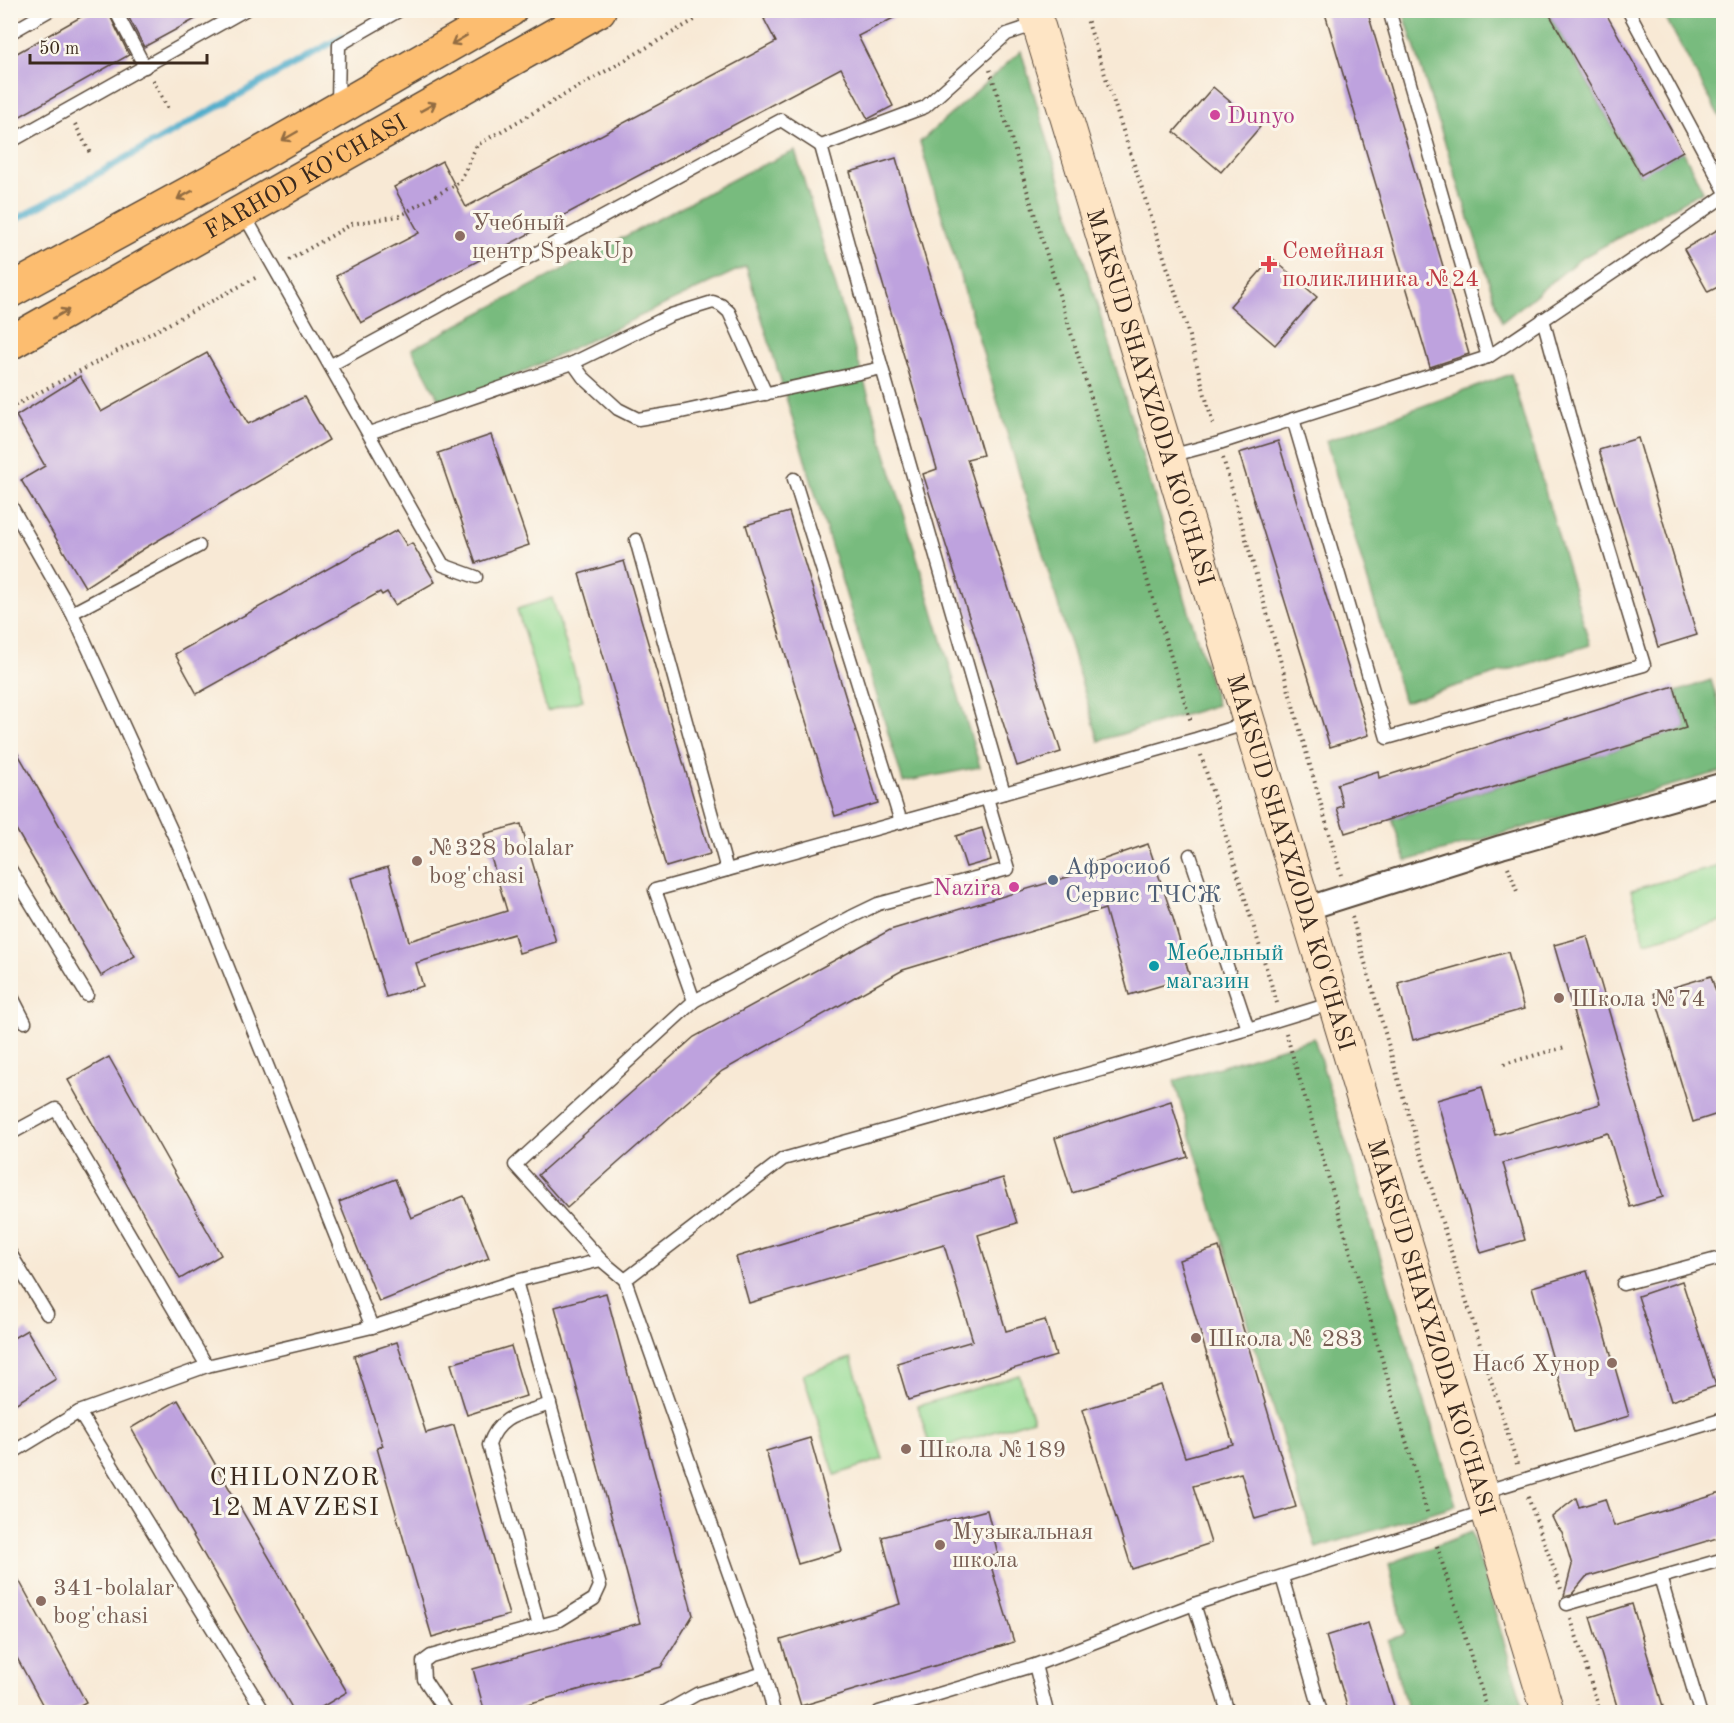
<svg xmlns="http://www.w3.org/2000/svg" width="1734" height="1723" font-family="'Old Standard TT',serif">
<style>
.green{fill:#96db95;stroke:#68825a;stroke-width:1.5}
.forest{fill:#78bb7e;stroke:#5a724e;stroke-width:1.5}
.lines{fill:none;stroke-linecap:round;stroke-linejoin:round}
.stream{stroke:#4babca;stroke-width:7}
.building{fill:#bea2de}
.lane-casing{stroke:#574739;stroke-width:15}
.street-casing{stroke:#574739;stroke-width:26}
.secondary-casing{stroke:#574739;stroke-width:34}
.primary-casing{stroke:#574739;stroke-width:36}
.path{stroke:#574739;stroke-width:4;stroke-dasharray:1.5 4.5;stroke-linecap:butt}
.lane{stroke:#fff;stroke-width:12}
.street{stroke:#fff;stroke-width:22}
.secondary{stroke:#fee5c5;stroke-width:32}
.primary{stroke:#fcbd6f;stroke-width:33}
.oneway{stroke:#926c42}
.hotel-dot{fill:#d1479c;stroke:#fbf7ec;stroke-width:2}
.education-dot{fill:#8d6e63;stroke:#fbf7ec;stroke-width:2}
.health-dot{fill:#e0444e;stroke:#fbf7ec;stroke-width:2}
.service-dot{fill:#5c6f8a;stroke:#fbf7ec;stroke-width:2}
.culture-dot{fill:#0f9aa8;stroke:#fbf7ec;stroke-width:2}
.labels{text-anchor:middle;stroke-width:6;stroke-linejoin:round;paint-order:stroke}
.hotel-label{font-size:24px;fill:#b23c85;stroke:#fbf7ec;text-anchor:start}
.street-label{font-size:24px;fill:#3b2a1e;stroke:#fbf7ec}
.education-label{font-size:24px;fill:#785e54;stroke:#fbf7ec;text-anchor:start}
.health-label{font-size:24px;fill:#be3a42;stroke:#fbf7ec;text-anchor:start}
.service-label{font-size:24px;fill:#4e5e75;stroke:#fbf7ec;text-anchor:start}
.culture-label{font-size:24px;fill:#0d838f;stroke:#fbf7ec;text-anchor:start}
.neighbourhood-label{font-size:26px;letter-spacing:1.5px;fill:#3b2a1e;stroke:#fbf7ec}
</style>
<rect width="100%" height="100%" fill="#fbf7ec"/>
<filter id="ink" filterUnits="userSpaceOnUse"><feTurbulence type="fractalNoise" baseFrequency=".0167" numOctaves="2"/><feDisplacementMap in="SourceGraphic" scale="12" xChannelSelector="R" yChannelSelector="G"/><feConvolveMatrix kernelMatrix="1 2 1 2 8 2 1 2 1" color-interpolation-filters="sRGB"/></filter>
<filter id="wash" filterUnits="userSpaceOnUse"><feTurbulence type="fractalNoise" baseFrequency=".008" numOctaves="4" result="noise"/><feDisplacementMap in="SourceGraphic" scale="24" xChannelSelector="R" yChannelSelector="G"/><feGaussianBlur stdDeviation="1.35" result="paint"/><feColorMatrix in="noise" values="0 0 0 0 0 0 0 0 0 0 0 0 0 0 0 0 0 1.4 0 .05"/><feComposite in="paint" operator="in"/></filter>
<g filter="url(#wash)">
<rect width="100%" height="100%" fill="#f8e9d5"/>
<g class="green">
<polygon points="552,598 583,700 547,711 517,609"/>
<polygon points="1723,865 1723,921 1645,942 1631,890"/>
<polygon points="851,1358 883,1459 835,1475 803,1374"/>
<polygon points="1019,1375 1033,1420 931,1451 918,1406"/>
</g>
<g class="forest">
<polygon points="1403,11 1547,11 1640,175 1683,151 1703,191 1580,259 1502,322"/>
<polygon points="1662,11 1723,11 1723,123"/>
<polygon points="1021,51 1217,705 1099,741 920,142"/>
<polygon points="795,151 980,767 903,782 746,266 444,409 412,349 747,172"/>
<polygon points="1511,374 1590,645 1404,702 1326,441"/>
<polygon points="1711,680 1723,719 1723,771 1406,861 1392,819 1686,728 1676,692"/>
<polygon points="1314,1038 1456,1505 1316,1548 1174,1081"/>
<polygon points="1471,1532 1525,1712 1408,1712 1388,1641 1405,1634 1389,1564"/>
</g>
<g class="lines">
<polyline class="stream" points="10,223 342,37"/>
</g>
<g id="blocks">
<g class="building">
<polygon points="93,10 107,10 129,55 10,122 10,57"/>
<polygon points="125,10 212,10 144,47"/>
<polygon points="780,10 909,10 858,36 893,106 868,119 841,68 361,323 336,276 419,233 394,187 442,161 466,207 776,42 764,19"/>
<polygon points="1324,10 1367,10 1469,354 1430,367"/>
<polygon points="1547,10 1604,10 1683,151 1641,175"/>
<polygon points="1213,87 1260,127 1221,172 1174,132"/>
<polygon points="896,158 983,455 967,459 1061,752 1017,766 923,474 937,469 850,172"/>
<polygon points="1724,226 1724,284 1708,292 1684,249"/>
<polygon points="1272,258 1317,297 1275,345 1230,306"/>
<polygon points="207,353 248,424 304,397 329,440 145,548 85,587 21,480 45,466 16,416 80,376 101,412"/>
<polygon points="491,435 529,545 476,563 438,453"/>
<polygon points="1638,438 1697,635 1658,647 1599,450"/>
<polygon points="1278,441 1369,735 1330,747 1239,453"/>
<polygon points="789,512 878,803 835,816 746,525"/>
<polygon points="397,530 407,546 412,543 435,582 395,605 387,592 382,595 380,592 197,694 175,654"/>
<polygon points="624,561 710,854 666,867 579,574"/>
<polygon points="1674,686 1686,728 1345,833 1337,808 1343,806 1337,784 1378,771 1379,778"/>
<polygon points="10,740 135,956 101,976 10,819"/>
<polygon points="521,824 556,942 519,953 514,934 416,963 423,986 386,997 351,878 388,867 409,941 507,911 484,834"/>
<polygon points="982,828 991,860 966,867 956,836"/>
<polygon points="1148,844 1173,918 1190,977 1129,995 1105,909 903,970 722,1071 567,1208 538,1175 694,1037 890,930 1095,869 1093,863"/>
<polygon points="1587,936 1663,1197 1630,1207 1608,1133 1503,1163 1525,1240 1481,1253 1437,1100 1482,1087 1495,1135 1600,1104 1554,945"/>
<polygon points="1508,952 1524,1009 1413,1040 1398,983"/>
<polygon points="1711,976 1724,1018 1724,1112 1693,1122 1654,993"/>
<polygon points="109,1057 221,1255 180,1279 68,1080"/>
<polygon points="1171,1101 1188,1157 1072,1193 1055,1138"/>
<polygon points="1003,1178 1017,1223 978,1235 1006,1331 1045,1320 1056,1356 908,1400 897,1363 973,1341 944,1245 749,1303 736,1257"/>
<polygon points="395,1179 411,1218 464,1196 489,1258 379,1302 339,1202"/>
<polygon points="1219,1247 1296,1507 1255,1519 1241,1473 1193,1486 1211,1543 1132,1569 1082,1410 1161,1385 1185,1457 1233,1444 1179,1260"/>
<polygon points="1587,1271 1629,1416 1574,1432 1532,1287"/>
<polygon points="1682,1281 1716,1386 1671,1401 1638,1296"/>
<polygon points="606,1293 693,1615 661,1667 495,1713 485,1713 473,1669 640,1623 555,1307"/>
<polygon points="27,1330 56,1379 10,1407 10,1340"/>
<polygon points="397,1342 426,1433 454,1425 509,1615 432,1637 377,1448 383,1446 354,1356"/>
<polygon points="511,1346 526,1396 467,1415 451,1364"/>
<polygon points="178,1400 347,1692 312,1713 295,1713 131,1428"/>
<polygon points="810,1438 842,1551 798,1564 766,1451"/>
<polygon points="1724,1492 1724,1536 1586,1577 1572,1594 1564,1596 1572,1565 1562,1532 1556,1525 1552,1517 1576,1498 1579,1507 1605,1499 1614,1526"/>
<polygon points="987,1510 998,1554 988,1556 1014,1642 801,1706 781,1640 900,1604 882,1537"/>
<polygon points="10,1564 86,1702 66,1713 47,1713 10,1645"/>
<polygon points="1632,1604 1665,1713 1619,1713 1590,1617"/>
<polygon points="1368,1623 1396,1713 1349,1713 1326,1636"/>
</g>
</g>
</g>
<g filter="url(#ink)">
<use href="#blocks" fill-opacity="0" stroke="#574739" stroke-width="1.5"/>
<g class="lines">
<defs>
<g id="lane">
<polyline points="115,10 145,67"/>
<polyline points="1389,10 1488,357"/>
<polyline points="1628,10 1724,189"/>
<polyline points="10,33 50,10"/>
<polyline points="338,105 339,45 400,10"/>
<polyline points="10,142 245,10"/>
<polyline points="821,146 882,368 1004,793"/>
<polyline points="243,213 443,565 476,577"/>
<polyline points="573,363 671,315 713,302 721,305 729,312 766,394"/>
<polyline points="331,365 781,120 821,146 925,107 1007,34 1037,24"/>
<polyline points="1293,419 1387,738 1644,665 1572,426 1543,319"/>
<polyline points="369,433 573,363 583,377 618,409 638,419 681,412 882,368"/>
<polyline points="1170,456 1219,443 1488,357 1657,243 1724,196"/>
<polyline points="794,479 901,822"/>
<polyline points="10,504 72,613 185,860 372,1327 516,1281 601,1260 625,1280"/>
<polyline points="636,540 727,870"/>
<polyline points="72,613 199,546"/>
<polyline points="1190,855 1248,1029"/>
<polyline points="10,869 87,995"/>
<polyline points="10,993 25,1022"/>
<polyline points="694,1001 851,917 878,904 1008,869 987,798"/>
<polyline points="10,1134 56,1109 207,1366"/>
<polyline points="10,1253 47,1314"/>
<polyline points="601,1260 515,1165 694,1001 655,890 987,798 1196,739 1248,723"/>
<polyline points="1623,1284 1724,1257"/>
<polyline points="79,1412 207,1366 372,1327"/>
<polyline points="10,1454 79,1412 264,1712"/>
<polyline points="1483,1492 1724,1419"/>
<polyline points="1282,1577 1321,1712"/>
<polyline points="1660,1577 1700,1712"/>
<polyline points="1194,1604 1228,1712"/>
<polyline points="1567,1604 1724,1559"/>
<path d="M539 1626 489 1445C499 1414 522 1414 550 1404"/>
<polyline points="1035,1665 1047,1712"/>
<polyline points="764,1673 625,1280 783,1159 1248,1029 1333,1003"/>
<polyline points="446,1712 424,1679 423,1662 431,1656 560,1620 594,1599 600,1586 516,1281"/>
<polyline points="665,1712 697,1694 764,1673 774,1712"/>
<polyline points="879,1712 1035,1665 1194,1604 1487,1511"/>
</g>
<polyline id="street" points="1305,909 1501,847 1724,784"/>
<g id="secondary">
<path id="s1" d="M1034 10 1548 1712"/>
</g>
<g id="primary">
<polyline points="10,291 237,167 510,10"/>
<path id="s2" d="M10 343 599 10"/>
</g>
</defs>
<use href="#lane" class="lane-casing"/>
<use href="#street" class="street-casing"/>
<use href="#secondary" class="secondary-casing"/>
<use href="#primary" class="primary-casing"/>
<g class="path">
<polyline points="1084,10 1186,325 1214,428"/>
<polyline points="990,70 1191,722"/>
<polyline points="153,80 168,109"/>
<polyline points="75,124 90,153"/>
<polyline points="289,260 352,224 399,216 460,182 477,145 712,10"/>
<polyline points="10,408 259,276"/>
<polyline points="1223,458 1341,875"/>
<polyline points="1201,755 1277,1003"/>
<polyline points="1508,867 1518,894"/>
<polyline points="1352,917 1403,1096 1517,1464"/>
<polyline points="1286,1033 1427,1512"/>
<polyline points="1504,1064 1565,1047"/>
<polyline points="1528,1497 1561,1589"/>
<polyline points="1437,1546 1488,1712"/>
<polyline points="1571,1619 1600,1712"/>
</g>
<use href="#lane" class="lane"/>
<use href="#street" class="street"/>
<use href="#secondary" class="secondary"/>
<use href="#primary" class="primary"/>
</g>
<defs><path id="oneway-shaft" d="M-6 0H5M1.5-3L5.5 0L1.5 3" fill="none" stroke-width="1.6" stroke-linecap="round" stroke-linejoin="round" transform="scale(1.5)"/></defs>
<g class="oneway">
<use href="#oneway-shaft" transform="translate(459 40) rotate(150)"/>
<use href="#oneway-shaft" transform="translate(428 107) rotate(-29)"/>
<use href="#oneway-shaft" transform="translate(290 136) rotate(150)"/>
<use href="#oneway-shaft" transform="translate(185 195) rotate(151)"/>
<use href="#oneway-shaft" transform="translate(61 314) rotate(-29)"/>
</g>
</g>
<g class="hotel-dot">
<circle cx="1215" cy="115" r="6"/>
<circle cx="1014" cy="887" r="6"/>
</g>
<g class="education-dot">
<circle cx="460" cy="236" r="6"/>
<circle cx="417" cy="861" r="6"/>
<circle cx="1559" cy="998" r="6"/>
<circle cx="1196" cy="1338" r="6"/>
<circle cx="1612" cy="1363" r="6"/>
<circle cx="906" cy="1449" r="6"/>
<circle cx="940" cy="1545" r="6"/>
<circle cx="41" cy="1601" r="6"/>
</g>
<path class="health-dot" d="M1266 255h6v6h6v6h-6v6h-6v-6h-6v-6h6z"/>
<circle class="service-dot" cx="1053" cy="880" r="6"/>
<circle class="culture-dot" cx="1154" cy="966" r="6"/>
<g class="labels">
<g class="hotel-label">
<text x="1227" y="123">Dunyo</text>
<text x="1002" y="895" text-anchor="end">Nazira</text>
</g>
<g class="street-label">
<text dy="8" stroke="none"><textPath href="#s2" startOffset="339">FARHOD KO'CHASI</textPath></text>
<text dy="8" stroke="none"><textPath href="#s1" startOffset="404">MAKSUD SHAYXZODA KO'CHASI</textPath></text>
<text dy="8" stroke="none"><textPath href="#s1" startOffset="890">MAKSUD SHAYXZODA KO'CHASI</textPath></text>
<text dy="8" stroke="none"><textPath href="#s1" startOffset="1376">MAKSUD SHAYXZODA KO'CHASI</textPath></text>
</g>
<g class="education-label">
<text x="472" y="230">Учебный<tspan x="472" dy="28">центр SpeakUp</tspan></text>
<text x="429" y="855">№328 bolalar<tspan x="429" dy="28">bog'chasi</tspan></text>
<text x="1571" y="1006">Школа №74</text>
<text x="1208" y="1346">Школа № 283</text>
<text x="1600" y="1371" text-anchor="end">Насб Хунор</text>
<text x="918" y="1457">Школа №189</text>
<text x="952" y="1539">Музыкальная<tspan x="952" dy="28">школа</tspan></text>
<text x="53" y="1595">341-bolalar<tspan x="53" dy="28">bog'chasi</tspan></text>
</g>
<g class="health-label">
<text x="1282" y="258">Семейная<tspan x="1282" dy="28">поликлиника №24</tspan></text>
</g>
<g class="service-label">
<text x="1065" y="874">Афросиоб<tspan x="1065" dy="28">Сервис ТЧСЖ</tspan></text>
</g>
<g class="culture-label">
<text x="1166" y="960">Мебельный<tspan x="1166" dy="28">магазин</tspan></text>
</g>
<g class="neighbourhood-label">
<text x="295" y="1485">CHILONZOR<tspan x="295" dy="30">12 MAVZESI</tspan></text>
</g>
</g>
<rect width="1734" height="1723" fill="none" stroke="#fbf7ec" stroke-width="36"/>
<path d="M30 54v9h177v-9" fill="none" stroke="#3b2a1e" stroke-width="3"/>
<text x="39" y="54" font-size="18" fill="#3b2a1e" stroke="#fbf7ec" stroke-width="4.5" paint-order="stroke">50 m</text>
</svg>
